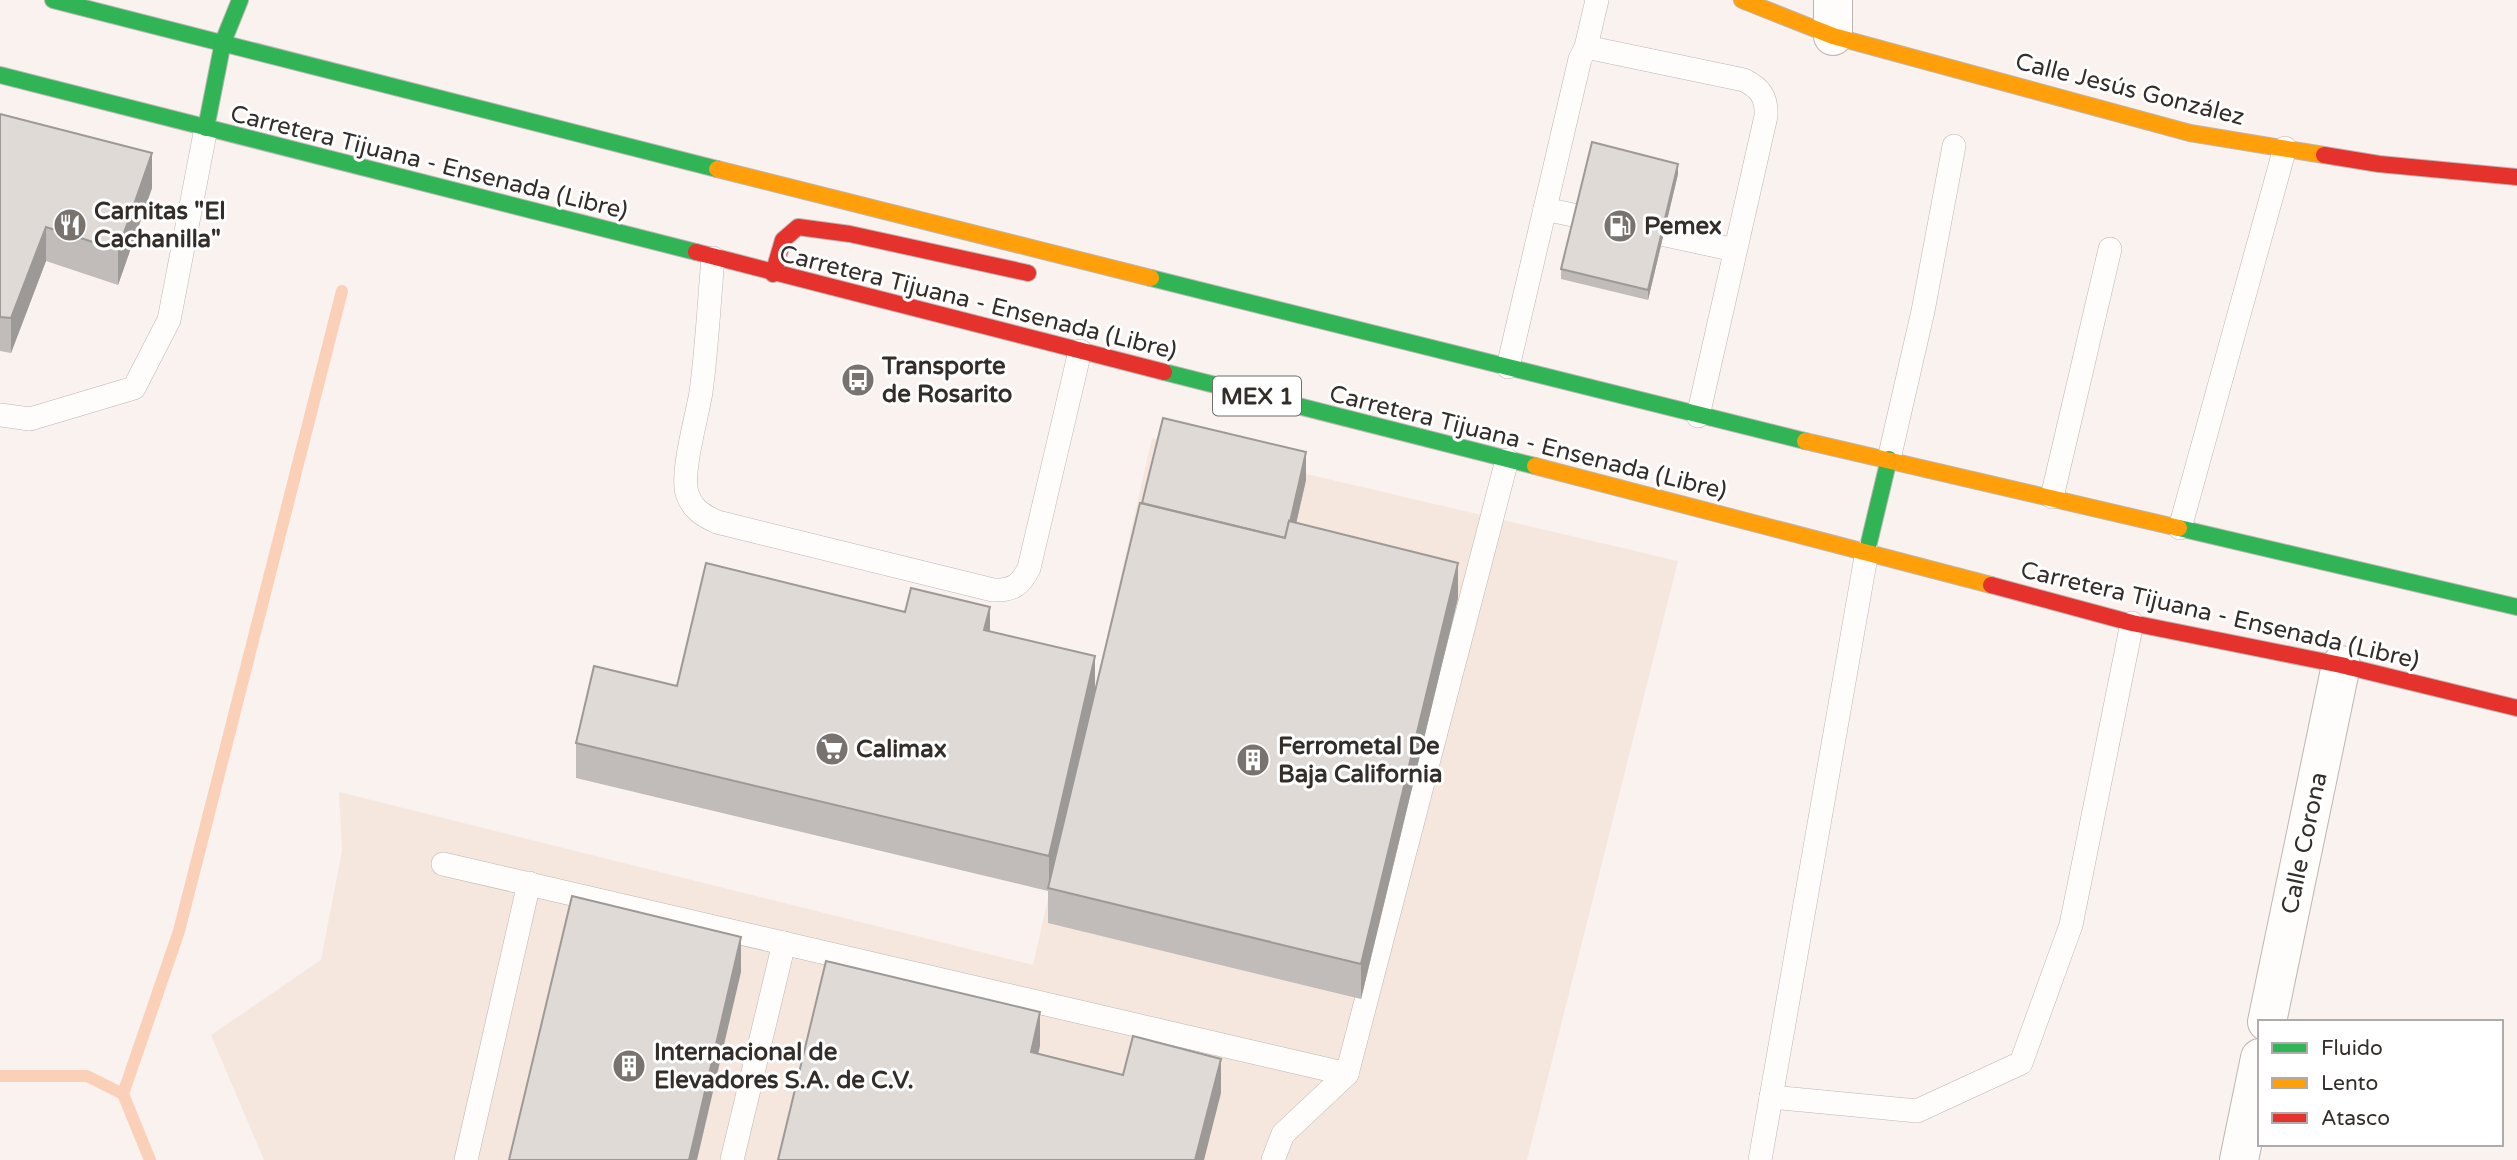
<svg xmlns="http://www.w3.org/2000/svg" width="2517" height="1160" font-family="'Varela Round',sans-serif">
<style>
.built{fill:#f5e6de}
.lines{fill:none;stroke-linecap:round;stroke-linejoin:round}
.stream{stroke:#fad0b9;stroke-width:12}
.lane-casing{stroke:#bcb6b3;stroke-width:24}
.street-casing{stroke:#bcb6b3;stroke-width:40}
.fast-casing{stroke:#bcb6b3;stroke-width:18}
.slow-casing{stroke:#bcb6b3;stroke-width:18}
.jam-casing{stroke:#bcb6b3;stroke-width:18}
.lane{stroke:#fefdfc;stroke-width:23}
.street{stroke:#fefdfc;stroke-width:38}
.fast{stroke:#30b455;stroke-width:16}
.slow{stroke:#ff9f0a;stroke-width:16}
.jam{stroke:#e5322d;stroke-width:16}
.wall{fill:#c1bbb9}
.shaded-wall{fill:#9d9996}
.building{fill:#e0dad7;stroke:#9d9996;stroke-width:2}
.labels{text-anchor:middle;stroke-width:6;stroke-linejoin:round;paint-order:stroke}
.shield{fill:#fff;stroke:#716d6b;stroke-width:2}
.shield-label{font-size:23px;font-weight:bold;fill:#342e2b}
.street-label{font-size:24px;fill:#342e2b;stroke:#fff}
.poi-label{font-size:24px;font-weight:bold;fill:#342e2b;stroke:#fff;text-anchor:start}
</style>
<rect width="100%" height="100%" fill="#faf2ee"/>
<polygon class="built" points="1152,438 1678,561 1527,1160 264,1160 211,1035 321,960 342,851 339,792 1033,965"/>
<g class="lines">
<g class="stream">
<polyline points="0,1076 87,1076 123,1094"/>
<polyline points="150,1160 123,1094 179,931 342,291"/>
</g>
<defs>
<g id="lane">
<polyline points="1586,47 1597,0"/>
<polyline points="1545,209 1735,250"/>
<path d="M713 258C709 303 707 348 701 392 697 417 681 471 687 493 692 509 702 515 717 522L993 590C1012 591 1021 585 1029 568L1080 351"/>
<path d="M1508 367 1580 59 1586 47 1744 80C1760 88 1767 97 1766 116L1698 416"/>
<polyline points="0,415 30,419 134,388 169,320 206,128"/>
<polyline points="1889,459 1923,311 1954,146"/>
<polyline points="2052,497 2110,249"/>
<polyline points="2180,528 2285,148"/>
<polyline points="443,864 1347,1074"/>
<polyline points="1771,1097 1917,1111 2021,1063 2071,925 2132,623"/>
<polyline points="466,1160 529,883"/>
<polyline points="732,1160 784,943"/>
<polyline points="1273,1160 1283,1134 1347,1074 1507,460"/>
<polyline points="1760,1160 1867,551"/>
</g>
<g id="street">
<polyline points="1833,36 1833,0"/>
<polyline points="2267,1022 2341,665"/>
<polyline points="2239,1160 2260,1058"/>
</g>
<g id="fast">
<polyline points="53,0 717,169"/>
<polyline points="0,75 696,252"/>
<polyline points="206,128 223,42 240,0"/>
<polyline points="1151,278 1805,441"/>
<polyline points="1164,372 1535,466"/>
<polyline points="2179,528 2517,607"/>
<polyline points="1867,551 1889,459"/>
</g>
<g id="slow">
<polyline points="1742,0 1833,36 2190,133 2324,155"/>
<polyline points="717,169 1151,278"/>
<polyline points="1805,441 2179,528"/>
<polyline points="1535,466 1991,585"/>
</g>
<g id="jam">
<polyline points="2324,155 2379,164 2517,177"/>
<polyline points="696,252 1164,372"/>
<polyline points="773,274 783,240 798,227 850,234 1028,273"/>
<polyline points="1991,585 2132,623 2341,665 2517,708"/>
</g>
</defs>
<use href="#lane" class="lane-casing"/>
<use href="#street" class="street-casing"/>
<use href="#fast" class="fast-casing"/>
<use href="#slow" class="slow-casing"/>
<use href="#jam" class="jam-casing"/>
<use href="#lane" class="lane"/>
<use href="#street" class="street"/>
<use href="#fast" class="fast"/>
<use href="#slow" class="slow"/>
<use href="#jam" class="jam"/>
</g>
<g class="wall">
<polygon points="0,114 152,188 118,285 46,261 11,353 0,351"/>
<polygon points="1678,174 1648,300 1561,279 1561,269"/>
<polygon points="1306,480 1296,523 1458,598 1361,999 1048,923 1048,891 576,778 576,743 677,686 990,631 1095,691"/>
</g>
<g class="shaded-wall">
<polygon points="152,153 152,188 118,285 118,250"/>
<polygon points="1678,164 1678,174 1648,300 1648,290"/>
<polygon points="46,227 46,261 11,353 11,318"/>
<polygon points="1306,452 1306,480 1285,573 1285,545"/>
<polygon points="1458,563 1458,598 1361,999 1361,964"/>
<polygon points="990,607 990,641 984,630"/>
<polygon points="1095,656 1095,691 1049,888 1049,856"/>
<polygon points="741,937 741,972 697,1160 689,1160"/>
<polygon points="1040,1012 1040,1046 1031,1087 1031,1052"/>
<polygon points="1221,1059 1221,1093 1204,1160 1195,1160"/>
</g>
<g class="building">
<polygon points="0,114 152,153 118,250 46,227 11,318 0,317"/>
<polygon points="1592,142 1678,164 1648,290 1561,269"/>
<polygon points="1163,418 1306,452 1290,522 1289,521 1285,538 1142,503"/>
<polygon points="1140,503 1285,538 1289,521 1458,563 1361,964 1048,888"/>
<polygon points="706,563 905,612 911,588 990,607 984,630 1095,656 1049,856 576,743 594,666 677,686"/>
<polygon points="572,896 741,937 689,1160 509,1160"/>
<polygon points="826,961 1040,1012 1031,1052 1123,1075 1133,1036 1221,1059 1195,1160 778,1160"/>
</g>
<defs>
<symbol id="restaurant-disc" viewBox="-11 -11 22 22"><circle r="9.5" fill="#79736f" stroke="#fff"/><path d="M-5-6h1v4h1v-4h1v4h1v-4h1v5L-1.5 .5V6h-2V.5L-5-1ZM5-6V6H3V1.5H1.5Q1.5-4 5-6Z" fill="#fff"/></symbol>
<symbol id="fuel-disc" viewBox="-11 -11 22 22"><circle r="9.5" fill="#79736f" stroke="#fff"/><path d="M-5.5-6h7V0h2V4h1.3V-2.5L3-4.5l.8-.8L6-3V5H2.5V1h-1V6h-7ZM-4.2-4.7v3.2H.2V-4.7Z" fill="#fff"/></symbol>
<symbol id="bus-disc" viewBox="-11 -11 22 22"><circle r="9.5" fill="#79736f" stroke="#fff"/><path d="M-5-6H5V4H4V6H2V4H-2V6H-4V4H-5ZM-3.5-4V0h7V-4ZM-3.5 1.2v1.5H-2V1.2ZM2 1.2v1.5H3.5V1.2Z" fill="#fff"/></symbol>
<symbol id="supermarket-disc" viewBox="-11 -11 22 22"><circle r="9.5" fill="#79736f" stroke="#fff"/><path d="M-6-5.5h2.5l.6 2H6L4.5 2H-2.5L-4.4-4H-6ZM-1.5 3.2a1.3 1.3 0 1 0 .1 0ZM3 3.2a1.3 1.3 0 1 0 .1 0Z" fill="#fff"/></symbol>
<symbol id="building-disc" viewBox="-11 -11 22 22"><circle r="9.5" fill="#79736f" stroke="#fff"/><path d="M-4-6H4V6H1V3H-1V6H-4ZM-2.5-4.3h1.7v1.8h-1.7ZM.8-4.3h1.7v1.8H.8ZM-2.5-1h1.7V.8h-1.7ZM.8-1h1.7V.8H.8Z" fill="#fff"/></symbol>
</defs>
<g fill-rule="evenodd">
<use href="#restaurant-disc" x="51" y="206" width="38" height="38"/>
<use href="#fuel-disc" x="1601" y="207" width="38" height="38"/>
<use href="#bus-disc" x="839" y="361" width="38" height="38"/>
<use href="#supermarket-disc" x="813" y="730" width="38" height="38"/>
<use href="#building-disc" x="1234" y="741" width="38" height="38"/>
<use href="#building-disc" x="610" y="1047" width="38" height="38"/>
</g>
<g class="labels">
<rect class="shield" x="1213" y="376.5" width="88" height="39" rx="5"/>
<g class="shield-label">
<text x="1257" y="404">MEX 1</text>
</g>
<g class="street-label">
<text transform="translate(2130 89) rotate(14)" y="8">Calle Jesús González</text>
<text transform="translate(429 162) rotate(14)" y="8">Carretera Tijuana - Ensenada (Libre)</text>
<text transform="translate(978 302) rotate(14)" y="8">Carretera Tijuana - Ensenada (Libre)</text>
<text transform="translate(1528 442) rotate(14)" y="8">Carretera Tijuana - Ensenada (Libre)</text>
<text transform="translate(2220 615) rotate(13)" y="8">Carretera Tijuana - Ensenada (Libre)</text>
<text transform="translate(2304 843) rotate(-78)" y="8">Calle Corona</text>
</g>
<g class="poi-label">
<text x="94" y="219">Carnitas "El<tspan x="94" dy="28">Cachanilla"</tspan></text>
<text x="1644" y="234">Pemex</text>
<text x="882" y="374">Transporte<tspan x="882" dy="28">de Rosarito</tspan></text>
<text x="1278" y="754">Ferrometal De<tspan x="1278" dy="28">Baja California</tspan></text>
<text x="856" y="757">Calimax</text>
<text x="654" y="1060">Internacional de<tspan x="654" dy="28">Elevadores S.A. de C.V.</tspan></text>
</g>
</g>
<rect x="2258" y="1020" width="245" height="126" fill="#ffffff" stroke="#aeabaa" stroke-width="2"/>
<rect x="2272" y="1043" width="35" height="10" fill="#30b455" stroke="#aeabaa" stroke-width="2"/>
<text x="2321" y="1055" font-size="21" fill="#342e2b">Fluido</text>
<rect x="2272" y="1078" width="35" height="10" fill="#ff9f0a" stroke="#aeabaa" stroke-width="2"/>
<text x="2321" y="1090" font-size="21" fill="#342e2b">Lento</text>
<rect x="2272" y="1113" width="35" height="10" fill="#e5322d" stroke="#aeabaa" stroke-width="2"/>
<text x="2321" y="1125" font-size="21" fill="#342e2b">Atasco</text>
</svg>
